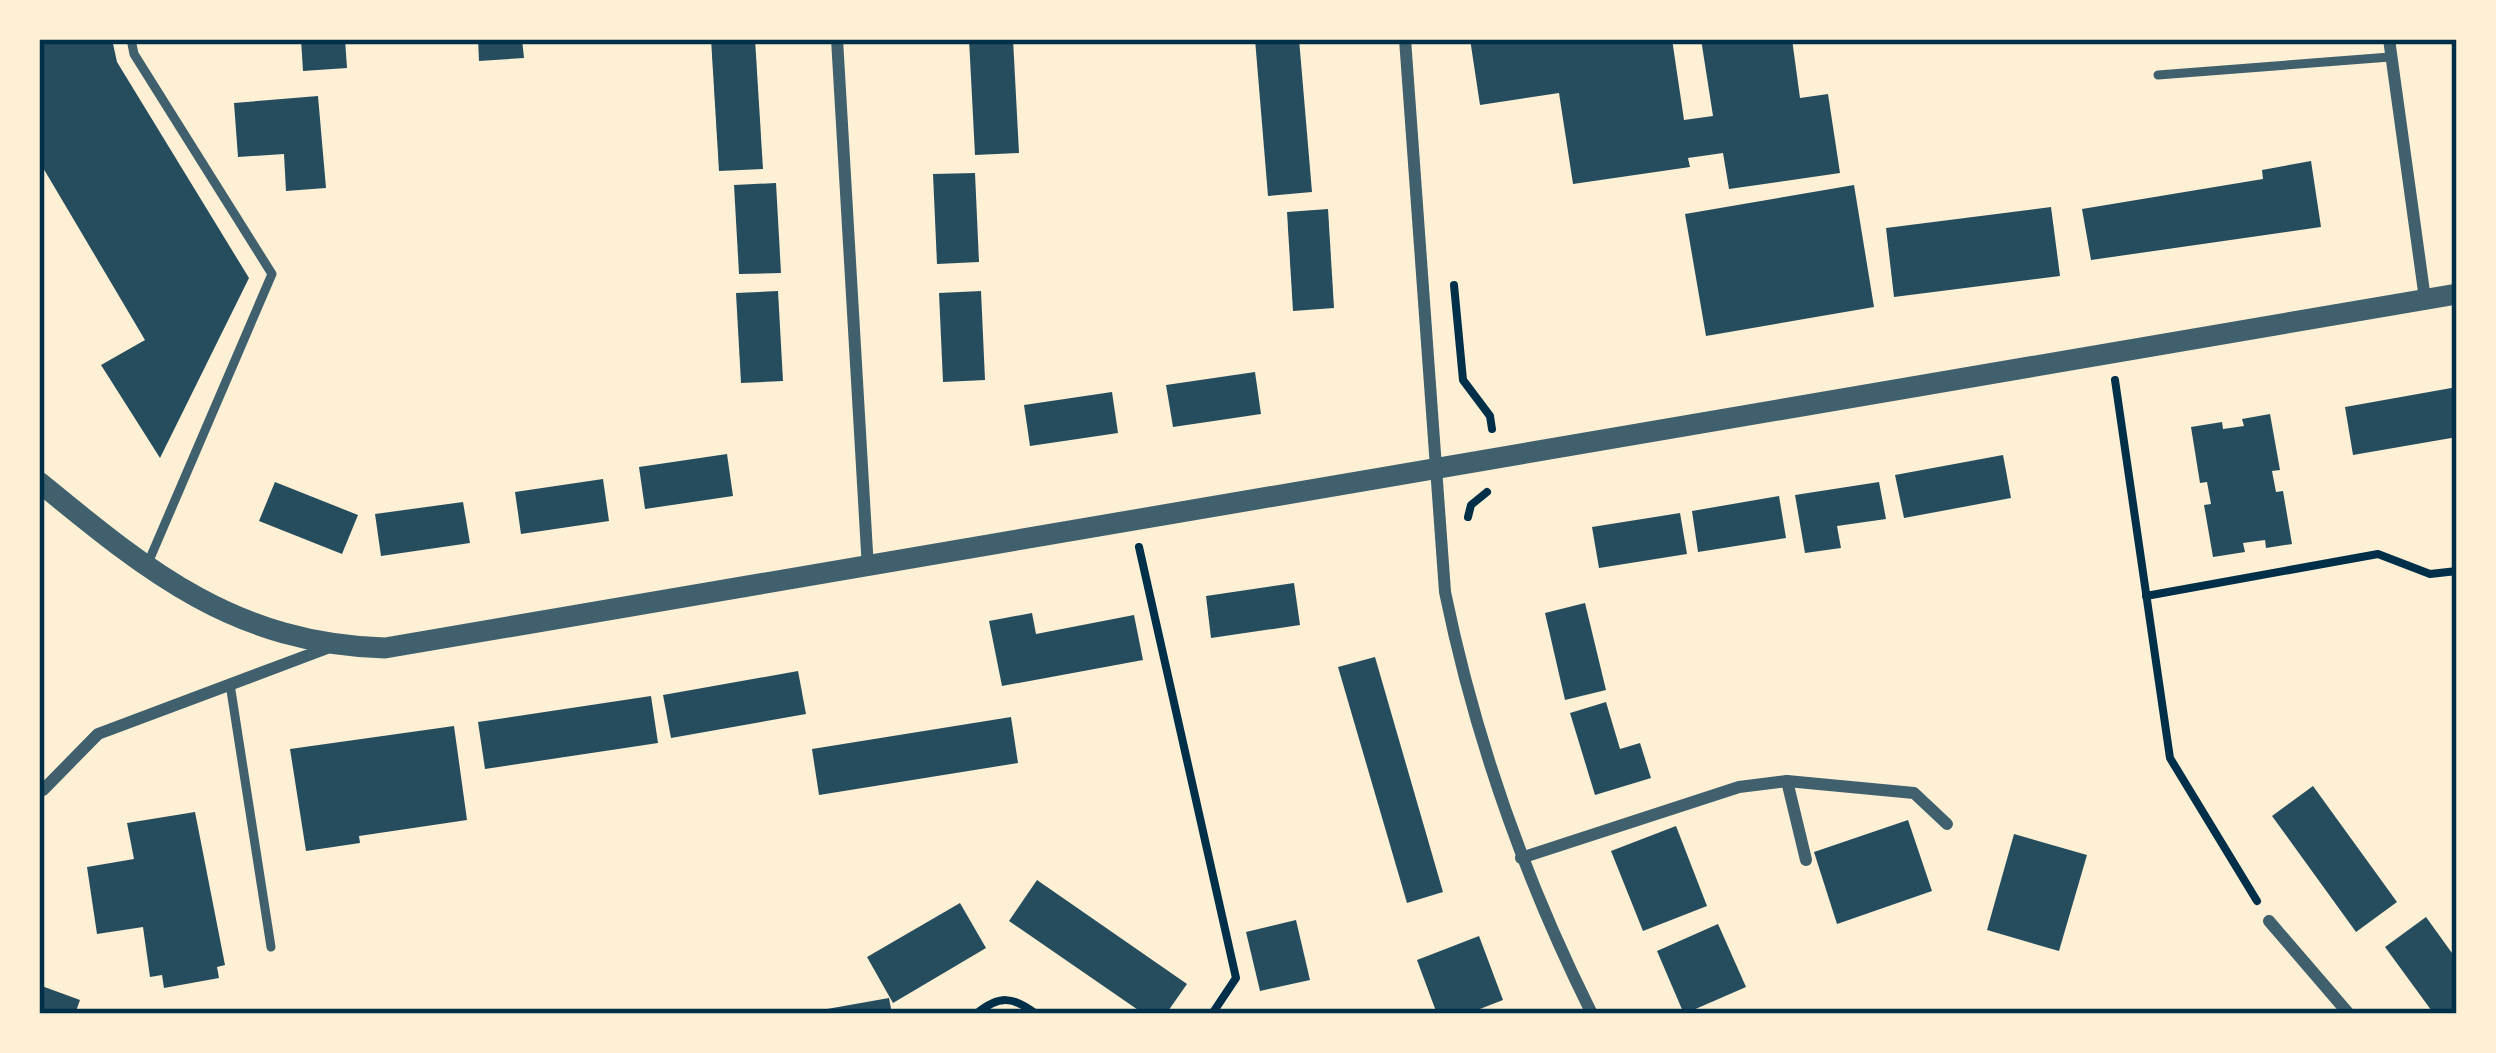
<svg xmlns="http://www.w3.org/2000/svg" width="2496" height="1053" font-family="Ubuntu,sans-serif">
<style>
.building{fill:#264d5e}
.lines{fill:none;stroke-linecap:round;stroke-linejoin:round}
.path{stroke:#003049;stroke-width:8}
.service{stroke:#3f606c;stroke-width:9}
.minor{stroke:#3f606c;stroke-width:12}
.tertiary{stroke:#3f606c;stroke-width:21}
.neatline{fill:none;stroke:#003049;stroke-width:4.5}
</style>
<rect width="100%" height="100%" fill="#fdf0d5"/>
<g class="building">
<polygon points="39,39 112,39 117,62 249,278 160,458 101,365 145,340 39,161"/>
<polygon points="301,39 345,39 347,68 303,71"/>
<polygon points="478,39 522,39 524,58 479,61"/>
<polygon points="711,39 755,39 763,169 719,171"/>
<polygon points="969,39 1013,39 1019,153 975,155"/>
<polygon points="1255,39 1299,39 1312,192 1268,196"/>
<polygon points="1470,39 1672,39 1684,120 1713,116 1701,39 1792,39 1800,98 1828,94 1840,173 1729,189 1723,153 1688,158 1690,167 1573,184 1559,93 1480,105"/>
<polygon points="318,96 326,188 286,191 284,154 238,157 234,103"/>
<polygon points="2311,161 2321,227 2091,260 2082,209 2263,179 2262,170"/>
<polygon points="975,173 979,262 937,264 933,174"/>
<polygon points="776,183 781,273 739,274 734,185"/>
<polygon points="1854,185 1874,307 1706,336 1685,214"/>
<polygon points="2051,207 2060,276 1894,297 1886,228"/>
<polygon points="1328,209 1334,308 1293,311 1287,212"/>
<polygon points="778,291 783,381 741,383 736,293"/>
<polygon points="981,291 985,380 943,382 939,293"/>
<polygon points="1255,372 1261,414 1173,427 1166,385"/>
<polygon points="2457,387 2457,437 2353,455 2345,407"/>
<polygon points="1112,392 1118,433 1030,446 1024,405"/>
<polygon points="2270,414 2280,470 2272,471 2276,492 2283,491 2292,544 2266,548 2265,540 2243,543 2245,552 2213,557 2204,505 2211,504 2207,482 2200,483 2191,427 2222,422 2223,429 2244,426 2242,419"/>
<polygon points="727,454 733,496 645,509 639,467"/>
<polygon points="2003,455 2011,498 1904,518 1895,475"/>
<polygon points="603,479 609,521 521,534 515,492"/>
<polygon points="275,482 358,515 342,554 259,521"/>
<polygon points="1879,482 1886,519 1837,526 1841,548 1805,553 1795,495"/>
<polygon points="1779,496 1786,538 1698,552 1692,511"/>
<polygon points="463,502 470,543 381,556 375,514"/>
<polygon points="1680,513 1687,554 1599,568 1592,527"/>
<polygon points="1294,583 1300,625 1211,638 1206,596"/>
<polygon points="1585,603 1606,690 1565,700 1545,613"/>
<polygon points="1032,613 1036,634 1134,615 1143,660 1002,686 989,621"/>
<polygon points="1375,657 1443,892 1407,903 1338,667"/>
<polygon points="798,671 806,714 671,738 663,695"/>
<polygon points="651,696 658,743 485,769 478,722"/>
<polygon points="1606,702 1620,749 1640,743 1651,778 1595,795 1570,713"/>
<polygon points="1011,717 1018,763 819,795 812,749"/>
<polygon points="454,726 467,820 359,836 360,843 306,851 290,749"/>
<polygon points="2313,786 2397,902 2356,932 2272,816"/>
<polygon points="195,812 225,965 217,967 219,978 164,988 162,975 150,977 143,927 97,934 87,867 134,859 127,823"/>
<polygon points="1908,820 1932,891 1837,924 1814,852"/>
<polygon points="1676,826 1707,906 1643,931 1611,851"/>
<polygon points="2014,834 2087,855 2059,951 1987,930"/>
<polygon points="1037,880 1187,984 1166,1014 1144,1014 1009,921"/>
<polygon points="960,903 986,948 893,1003 867,957"/>
<polygon points="2426,917 2457,960 2457,1014 2434,1014 2385,947"/>
<polygon points="1296,920 1310,980 1260,991 1246,932"/>
<polygon points="1718,924 1746,987 1684,1014 1657,951"/>
<polygon points="1479,936 1503,1000 1467,1014 1437,1014 1417,960"/>
<polygon points="39,985 80,1000 75,1014 39,1014"/>
<polygon points="889,998 892,1014 810,1014 810,1012"/>
</g>
<g class="lines">
<g class="path">
<polyline points="1454,285 1463,380 1490,416 1492,429"/>
<polyline points="2115,380 2170,758 2257,901"/>
<polyline points="1468,517 1471,505 1487,492"/>
<polyline points="1139,547 1236,978 1212,1014"/>
<polyline points="2146,596 2378,554 2430,574 2457,571"/>
<path d="M976 1014C999 995 1013 996 1036 1014"/>
</g>
<g class="service">
<polyline points="131,39 134,54 272,274 148,563"/>
<polyline points="2158,75 2390,57"/>
<polyline points="230,684 271,947"/>
</g>
<g class="minor">
<polyline points="837,39 868,569"/>
<path d="M1405 39 1445 592C1475 738 1525 880 1592 1014"/>
<polyline points="2389,39 2425,299"/>
<polyline points="1787,781 1806,860"/>
<polyline points="43,790 98,734 330,647"/>
<polyline points="1521,858 1739,787 1787,781 1914,793 1947,824"/>
<polyline points="2269,921 2349,1014"/>
</g>
<path class="tertiary" d="M39 482C150 573 235 643 385 648L2457 294"/>
</g>
<rect width="2496" height="1053" fill="none" stroke="#fdf0d5" stroke-width="84"/>
<rect x="42" y="42" width="2412" height="969" class="neatline"/>
</svg>
